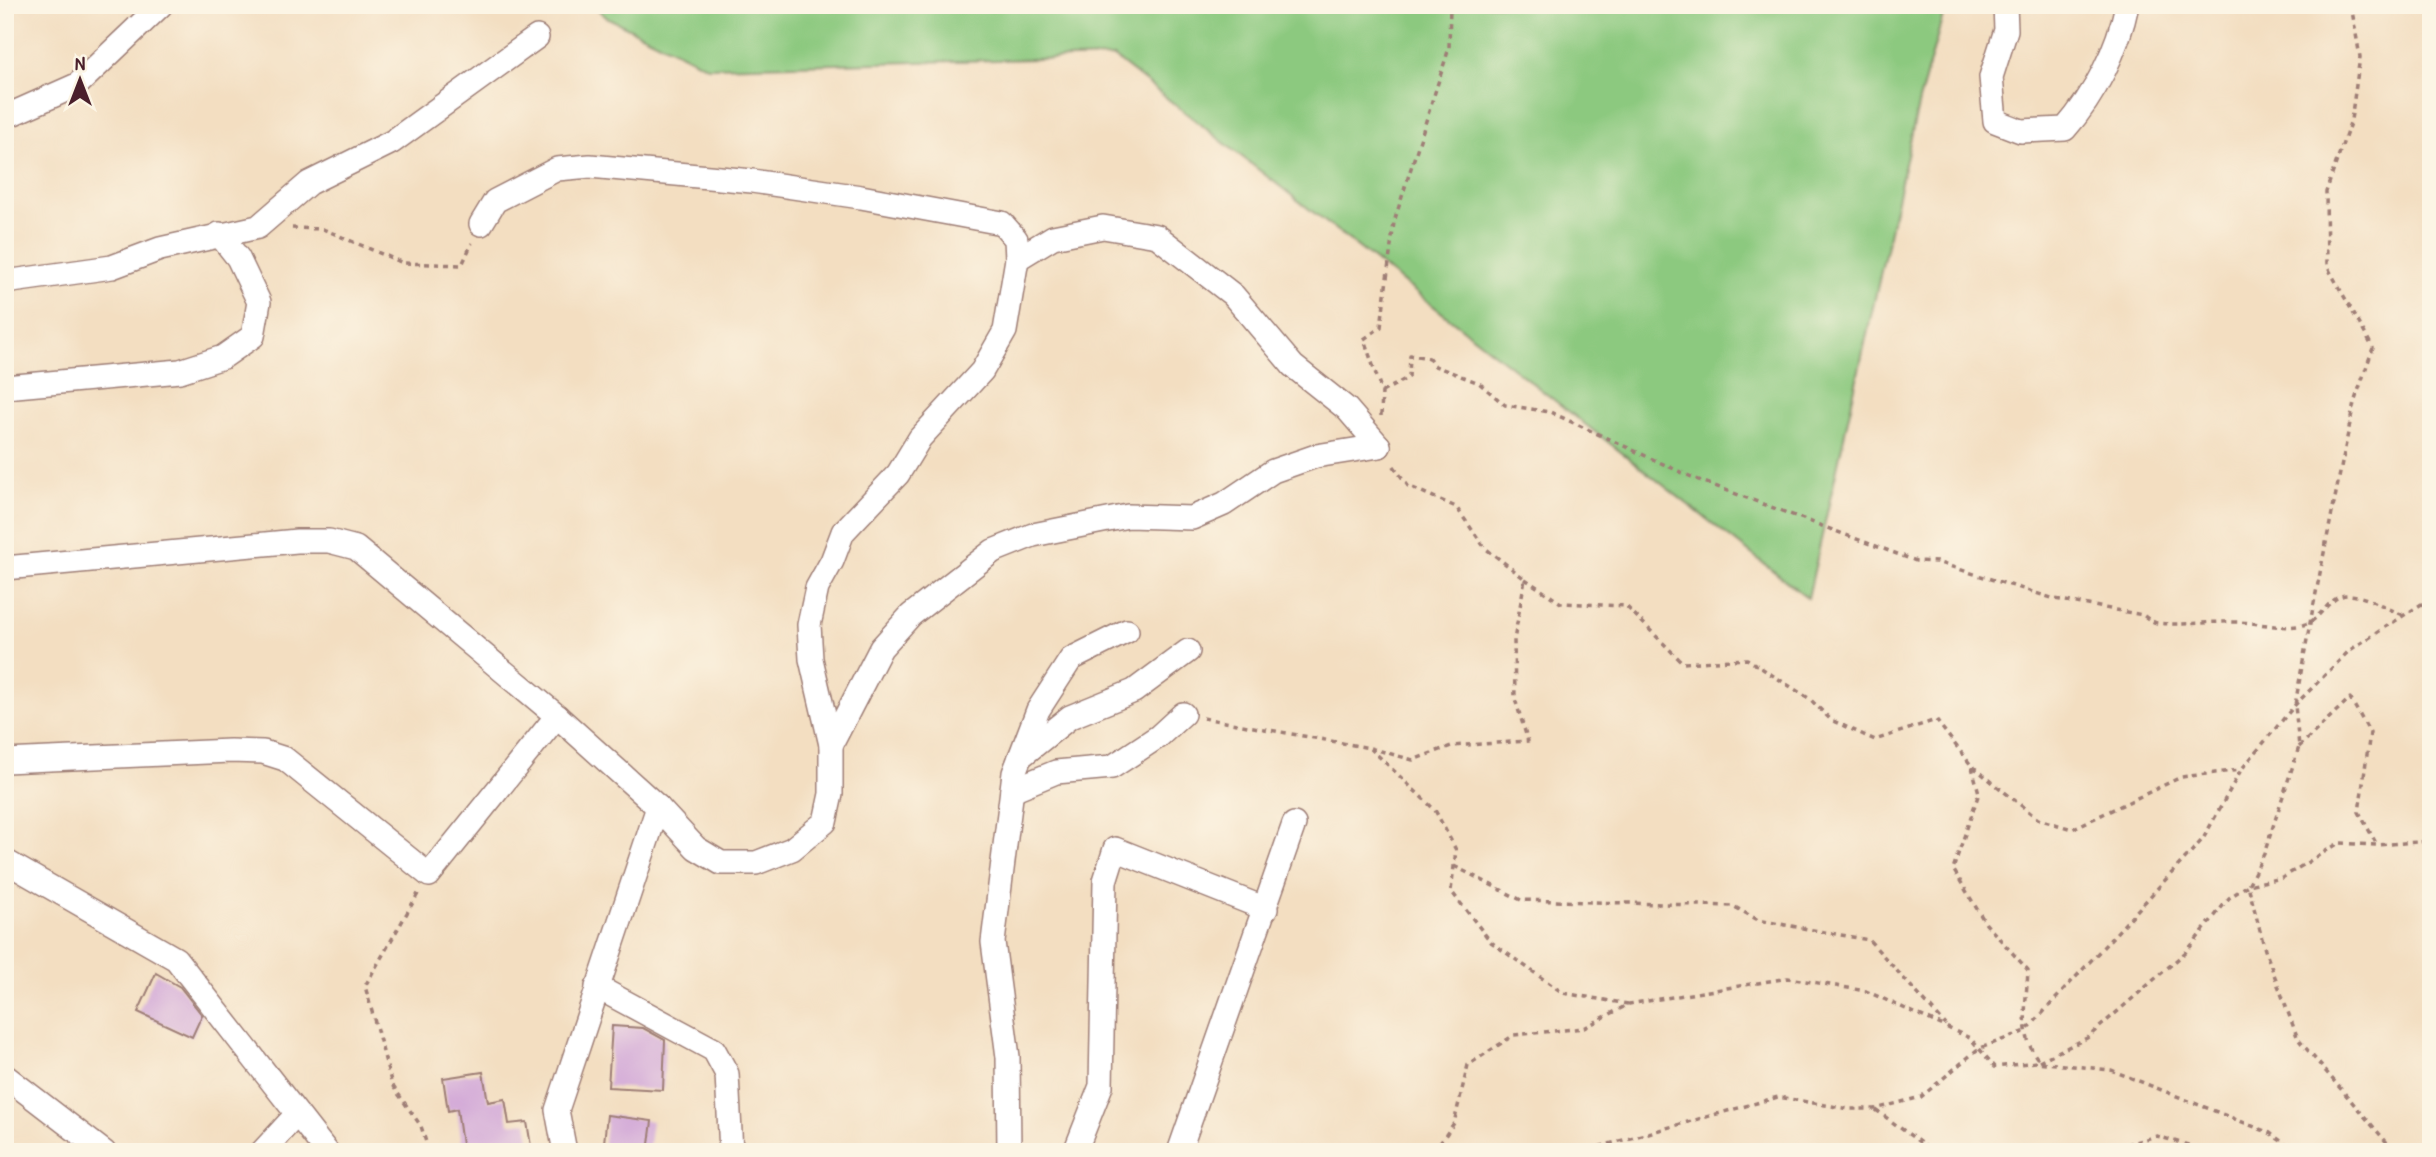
<svg xmlns="http://www.w3.org/2000/svg" width="2436" height="1157" font-family="'Patrick Hand',sans-serif">
<style>
.green{fill:#8cc97f;stroke:#6b7455;stroke-width:2}
.building{fill:#d4acd8}
.lines{fill:none;stroke-linecap:round;stroke-linejoin:round}
.minor-casing{stroke:#9e7e76;stroke-width:26}
.path{stroke:#9e7e76;stroke-width:3.5;stroke-dasharray:5 5;stroke-linecap:butt}
.minor{stroke:#fff;stroke-width:23}
</style>
<rect width="100%" height="100%" fill="#fcf5e5"/>
<filter id="ink" filterUnits="userSpaceOnUse"><feTurbulence type="fractalNoise" baseFrequency=".0143" numOctaves="2"/><feDisplacementMap in="SourceGraphic" scale="14" xChannelSelector="R" yChannelSelector="G"/><feConvolveMatrix kernelMatrix="1 2 1 2 8 2 1 2 1" color-interpolation-filters="sRGB"/></filter>
<filter id="wash" filterUnits="userSpaceOnUse"><feTurbulence type="fractalNoise" baseFrequency=".00686" numOctaves="4" result="noise"/><feDisplacementMap in="SourceGraphic" scale="28" xChannelSelector="R" yChannelSelector="G"/><feGaussianBlur stdDeviation="1.57" result="paint"/><feColorMatrix in="noise" values="0 0 0 0 0 0 0 0 0 0 0 0 0 0 0 0 0 1.4 0 .05"/><feComposite in="paint" operator="in"/></filter>
<g filter="url(#wash)">
<rect width="100%" height="100%" fill="#f3dec1"/>
<polygon class="green" points="593,5 1946,5 1919,101 1808,598 1114,57 708,67 606,17"/>
<g id="blocks">
<g class="building">
<polygon points="156,973 180,987 202,1015 192,1037 138,1012"/>
<polygon points="612,1026 643,1028 665,1040 663,1090 608,1087"/>
<polygon points="483,1072 488,1102 505,1099 509,1124 527,1122 532,1152 463,1152 457,1109 448,1111 443,1078"/>
<polygon points="607,1115 652,1121 648,1152 603,1152"/>
</g>
</g>
</g>
<g filter="url(#ink)">
<use href="#blocks" fill-opacity="0" stroke="#9e7e76" stroke-width="2"/>
<g class="lines">
<defs>
<g id="minor">
<path d="M2005 5 2006 30 1991 77 1995 121 2021 131 2065 129C2095 95 2118 49 2127 5"/>
<polyline points="5,117 77,85 161,5"/>
<polyline points="1017,259 1053,237 1103,227 1157,236 1233,295 1293,366 1347,409 1379,446"/>
<polyline points="5,282 112,267 160,249 258,227 309,183 392,142 537,37"/>
<polyline points="5,387 180,371 223,357 253,336 259,302 238,258 219,234"/>
<polyline points="5,568 297,541 329,541 356,548 557,716 658,807 696,848 721,863 756,863 792,849 825,822 831,794 831,745 811,659 809,625 817,588 832,561 843,532 898,474 920,438 982,371 1005,331 1017,259 1016,239 1002,223 861,197 752,181 590,166 557,169 495,201 481,224"/>
<polyline points="831,745 881,648 911,615 993,551 1033,535 1128,516 1192,518 1224,504 1273,471 1316,456 1379,446"/>
<polyline points="1020,757 1070,717 1134,691 1188,651"/>
<polyline points="5,761 230,751 263,752 285,759 429,875 557,716"/>
<polyline points="1012,790 1056,772 1112,767 1159,736 1183,714"/>
<polyline points="5,861 176,959 327,1152"/>
<polyline points="597,987 714,1050 727,1074 731,1152"/>
<polyline points="5,1076 104,1152"/>
<polyline points="262,1152 297,1114"/>
<polyline points="565,1152 557,1110 658,807"/>
<polyline points="1009,1152 1008,1057 993,942 1014,773 1038,710 1071,659 1127,631"/>
<polyline points="1075,1152 1101,1086 1105,881 1115,849 1266,909"/>
<polyline points="1179,1152 1294,824"/>
</g>
</defs>
<use href="#minor" class="minor-casing"/>
<g class="path">
<polyline points="2351,5 2360,57 2351,120 2326,192 2327,266 2373,348 2354,403 2310,623 2295,705 2299,747 2264,854 2248,885 2265,950 2298,1039 2395,1152"/>
<polyline points="292,228 323,229 403,263 462,265 472,243"/>
<path d="M1382 392 1409 377 1410 355 1429 358 1435 366 1479 383 1505 405 1550 412 1696 479 1916 561 1936 562 2055 599 2143 615C2147 618 2152 622 2157 623 2183 626 2210 621 2237 622 2258 622 2285 631 2306 624 2321 619 2330 594 2349 595 2368 596 2386 609 2404 615"/>
<polyline points="1381,416 1382,392 1364,339 1381,327 1394,222 1449,48 1450,5"/>
<polyline points="1525,579 1561,603 1626,606 1683,663 1747,659 1810,699 1831,720 1875,740 1936,720 1971,765 2038,819 2072,829 2181,777 2241,770"/>
<polyline points="1203,718 1370,748 1435,810 1456,850 1451,891 1491,942 1563,993 1628,1004"/>
<polyline points="2299,747 2350,698 2370,733 2359,812 2377,845"/>
<polyline points="1370,748 1413,760 1451,746 1528,741 1515,699 1514,640 1525,579 1485,548 1456,507 1408,486 1391,462"/>
<path d="M1972 767 1979 793 1953 869 1986 924 2028 970C2027 998 2018 1038 2039 1060"/>
<polyline points="1454,866 1521,900 1733,906 1758,920 1869,940 1946,1025"/>
<polyline points="2039,1061 2087,1038 2187,951 2229,898 2248,885 2282,878 2339,843 2377,845 2431,841"/>
<polyline points="1876,1110 1933,1152"/>
<polyline points="388,1152 387,1146 429,1152 421,1126 392,1085 365,986 419,892"/>
<polyline points="1434,1152 1454,1123 1468,1065 1514,1035 1584,1028 1629,1004 1788,978 1866,991 1970,1038 1995,1067 2036,1062 2111,1070 2270,1133 2296,1152"/>
<polyline points="1580,1152 1778,1097 1849,1109 1875,1109 1921,1097 1978,1049 2026,1031 2203,839 2241,770 2295,705 2350,650 2431,598"/>
<polyline points="2097,1152 2157,1136 2212,1152"/>
</g>
<use href="#minor" class="minor"/>
</g>
</g>
<rect width="2436" height="1157" fill="none" stroke="#fcf5e5" stroke-width="28"/>
<g transform="translate(80 80)" stroke="#fcf5e5" stroke-width="5" paint-order="stroke">
<path d="M0-5L12 26L0 18L-12 26Z" fill="#4a1f2b"/>
<text y="-10" font-size="19" font-weight="bold" text-anchor="middle" fill="#4a1f2b">N</text>
</g>
</svg>
